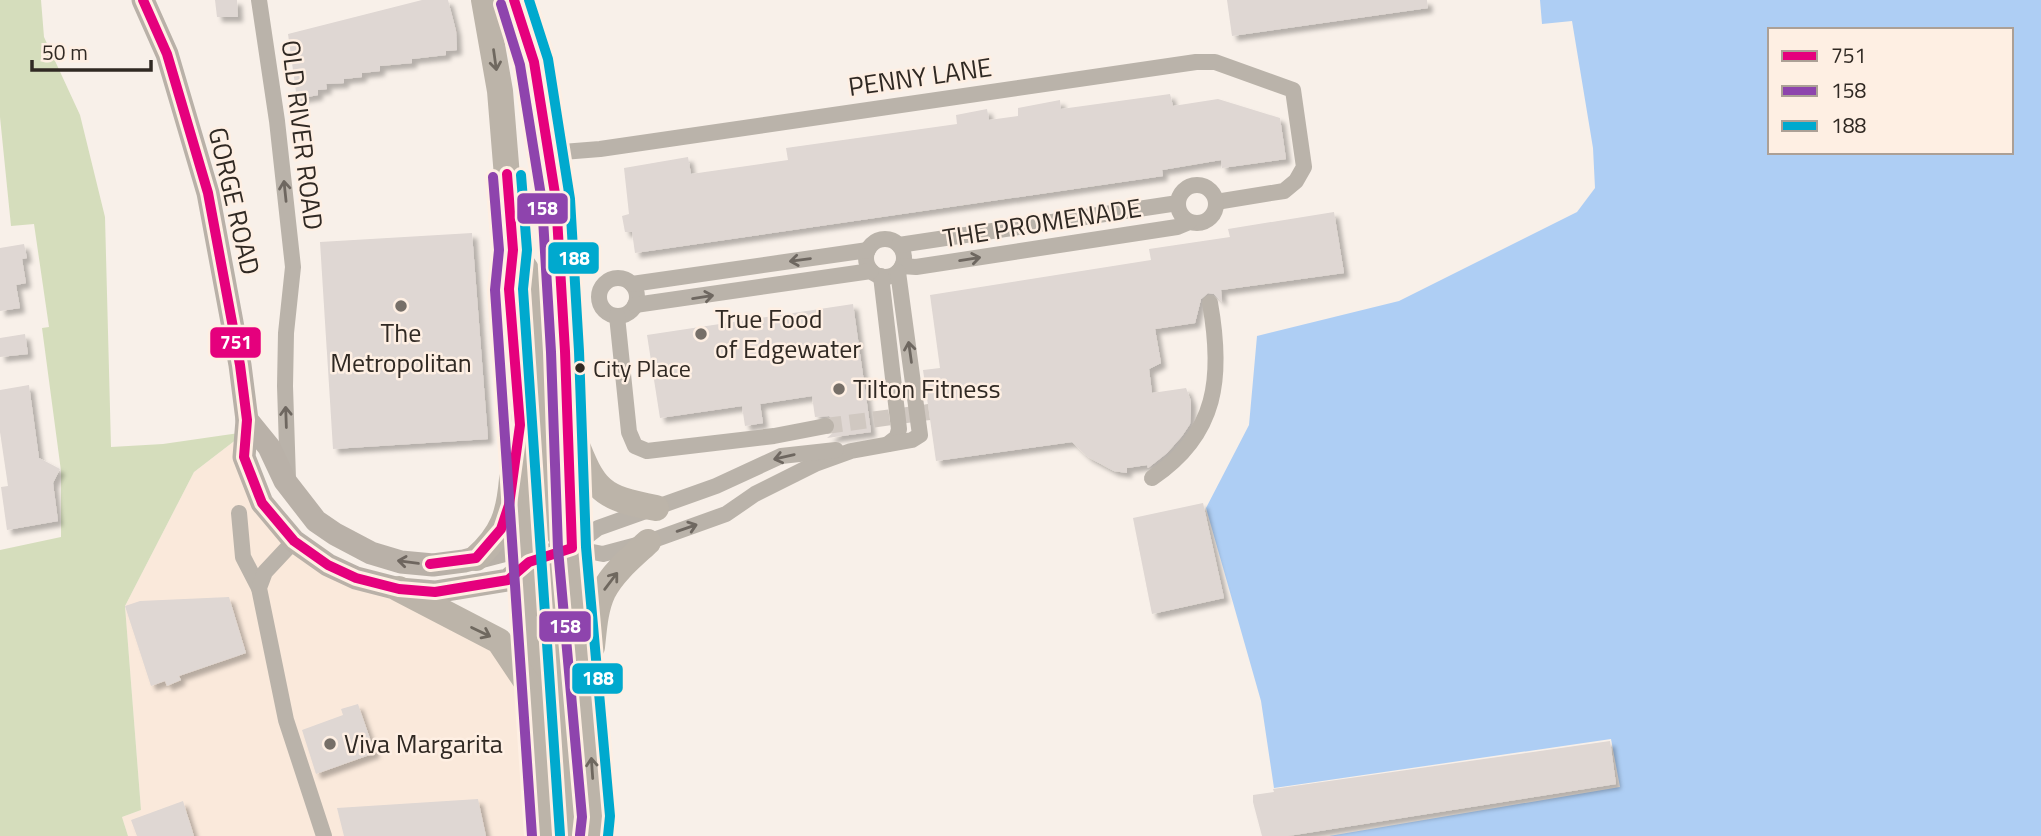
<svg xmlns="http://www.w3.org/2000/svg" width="2041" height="836" font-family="'Titillium Web',sans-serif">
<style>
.built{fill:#fae9db}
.green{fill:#d5ddbc}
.water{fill:#aecef4;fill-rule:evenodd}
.building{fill:#dfd7d3;filter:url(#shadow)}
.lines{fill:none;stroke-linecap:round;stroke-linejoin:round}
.minor-tunnel{stroke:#d0c8c1;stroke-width:16;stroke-dasharray:16 8;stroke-linecap:butt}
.minor{stroke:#bab3aa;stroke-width:16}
.secondary{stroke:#b9b1a8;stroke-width:23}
.primary{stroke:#bcb4a9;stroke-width:26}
.bus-1-casing{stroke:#feefe3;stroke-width:16}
.bus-2-casing{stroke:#feefe3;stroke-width:16}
.bus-3-casing{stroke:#feefe3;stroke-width:16}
.bus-1{stroke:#e5007d;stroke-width:10}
.bus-2{stroke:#8e44ad;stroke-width:10}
.bus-3{stroke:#00a9ce;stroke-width:10}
.oneway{stroke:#6f685f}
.oneway2{stroke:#6e6760}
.oneway3{stroke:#6e665f}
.poi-dot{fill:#766f68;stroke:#feefe3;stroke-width:2.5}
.bus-dot{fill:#302923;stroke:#feefe3;stroke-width:2.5}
.labels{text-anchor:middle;stroke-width:5;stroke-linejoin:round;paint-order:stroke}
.bus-label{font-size:24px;fill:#302923;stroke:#feefe3;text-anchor:start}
.street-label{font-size:26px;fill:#302923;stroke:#feefe3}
.poi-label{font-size:26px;fill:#302923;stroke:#feefe3;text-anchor:start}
.line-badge{stroke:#feefe3;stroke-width:2.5}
.badge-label{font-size:19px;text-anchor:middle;font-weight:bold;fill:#fff}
</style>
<defs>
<filter id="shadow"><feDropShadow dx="5" dy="5" stdDeviation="2" flood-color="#0004"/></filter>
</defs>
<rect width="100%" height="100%" fill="#f8f0e9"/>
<polygon class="built" points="246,432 244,457 294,541 499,641 537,698 546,836 128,836 122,817 141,810 125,606 194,472"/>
<polygon class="green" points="0,0 41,0 44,37 80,115 105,217 111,447 163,444 246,432 194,472 125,606 141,810 122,817 128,836 0,836 0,550 61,537 61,471 42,328 49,327 34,224 11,226 0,117"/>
<path class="water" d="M1540 0H2041V836H1329L1620 787 1611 739 1274 788 1261 701 1206 508 1249 425 1257 336 1399 301 1577 212 1595 188 1593 148 1572 21 1542 24ZM1770 30H2011V152H1770Z"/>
<g class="building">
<polygon points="215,0 237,0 238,17 217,17"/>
<polygon points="422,0 448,0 456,31 457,50 446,51 446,55 412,59 412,63 380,66 380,71 362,73 362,77 344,79 344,83 326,84 327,89 318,90 318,95 297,99 288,34"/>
<polygon points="1227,0 1427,0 1428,8 1232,36"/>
<polygon points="1170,94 1173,106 1218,99 1280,118 1286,159 1222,168 1221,160 1162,170 1163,176 635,253 632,232 625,232 622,216 629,214 624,168 688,157 691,174 788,160 786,148 957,124 956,115 987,109 989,120 1018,116 1018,108 1060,100 1061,109"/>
<polygon points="1334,212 1344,273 1221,290 1222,302 1214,294 1208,293 1201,299 1195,323 1155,329 1161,363 1149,369 1152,393 1186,388 1191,401 1191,412 1190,424 1182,436 1167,453 1148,468 1147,465 1127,468 1127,473 1114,471 1088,457 1072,442 936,461 923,370 940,368 930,295 1151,260 1149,249 1230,237 1228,229"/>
<polygon points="472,233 488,439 333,449 320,242"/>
<polygon points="24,244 27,258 22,259 26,283 16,285 20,308 0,311 0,248"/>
<polygon points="853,304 871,432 827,438 836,430 836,423 829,416 815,417 812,396 760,404 763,423 745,426 742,406 660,418 647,335"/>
<polygon points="25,334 28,354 0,357 0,338"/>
<polygon points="29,385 39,458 60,469 53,483 58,521 7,530 1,487 8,486 0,432 0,390"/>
<polygon points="1203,503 1224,598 1152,614 1133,518"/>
<polygon points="229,597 246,653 179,676 181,680 167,686 165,681 151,686 125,606 140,601"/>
<polygon points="358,704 375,753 316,774 302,730 343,715 341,709"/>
<polygon points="1610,741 1616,784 1288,836 1262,836 1253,802 1253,795 1274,792 1273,789"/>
<polygon points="478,799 486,836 344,836 337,808"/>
<polygon points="183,801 194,836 137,836 131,820"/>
</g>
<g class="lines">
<polyline class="minor-tunnel" points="826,426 929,412"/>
<g class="minor">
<polyline points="259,0 277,121 293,267 286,333 285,386 288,479"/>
<polyline points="550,153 600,149 1196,62 1215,62 1293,90 1304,167 1296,181 1284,191 1216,202"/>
<circle cx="1197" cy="204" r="19"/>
<circle cx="885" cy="258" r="19"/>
<polyline points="899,245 1178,203"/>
<polyline points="902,266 916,267 1177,227 1189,222"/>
<polyline points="881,276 899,429 897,437 888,444"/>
<circle cx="618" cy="297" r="19"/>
<polyline points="632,284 868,250"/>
<polyline points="635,305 871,271"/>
<polyline points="617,316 629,432 635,446 647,451 774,436 826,426"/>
<path d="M1152 478C1218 434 1223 376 1210 303"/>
<polyline points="239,513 243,557 259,588"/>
<polyline points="294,541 265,572 259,588 286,720 324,836"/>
<polyline points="572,548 603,554 648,542 726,514 755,494 815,464 851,451 912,440 920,435 898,272"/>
<polyline points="572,548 598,528 716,486 781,456 836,450"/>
</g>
<g class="secondary">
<polyline points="143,0 167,54 208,193 240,365 247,420 244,457 262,503 294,541 328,565 356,578 399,589 435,592 508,580 529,562 572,548"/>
<polyline points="247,420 269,447 285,481 316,521 335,534 371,553 401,562 433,565 464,561 510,549 529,562"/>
</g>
<g class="primary">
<polyline points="484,0 500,91 513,250 509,289 531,591 546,836"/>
<polyline points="514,0 534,62 556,200 565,351 572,548 596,817 594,836"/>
<polyline points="513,250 531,277 536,299 551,518 562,539 572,548"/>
<path d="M574 438C594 490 601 498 656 508"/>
<path d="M476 558C503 534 509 514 512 479"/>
<polyline points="529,562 552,585 558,597 567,784 572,826 576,836"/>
<polyline points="399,589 499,641 536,696"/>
<path d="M592 647C594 629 595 609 603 592 613 572 633 556 648 542"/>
</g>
<defs>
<g id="bus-1">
<polyline points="143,0 167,54 208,193 240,365 247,420 244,457 262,503 294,541 328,565 356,578 399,589 435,592 508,580 529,562 572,548 565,351 556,200 534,62 514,0"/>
<polyline points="430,564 476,558 501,529 509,505 520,425 509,289 513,250 507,174"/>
</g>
<g id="bus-2">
<polyline points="501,4 520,65 542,202 551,352 558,549 582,817 580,835"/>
<polyline points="493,177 499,250 495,290 532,836"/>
</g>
<g id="bus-3">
<polyline points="529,0 548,59 570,199 579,351 586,547 610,816 608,836"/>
<polyline points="521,175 527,250 523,289 560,835"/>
</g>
</defs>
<use href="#bus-1" class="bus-1-casing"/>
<use href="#bus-2" class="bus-2-casing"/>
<use href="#bus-3" class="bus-3-casing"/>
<use href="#bus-1" class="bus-1"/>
<use href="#bus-2" class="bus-2"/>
<use href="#bus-3" class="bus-3"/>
</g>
<defs><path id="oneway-shaft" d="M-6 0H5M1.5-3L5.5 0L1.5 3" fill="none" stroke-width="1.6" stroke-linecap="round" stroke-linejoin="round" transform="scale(1.75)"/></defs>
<g class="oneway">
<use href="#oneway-shaft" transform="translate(495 60) rotate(82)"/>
<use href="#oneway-shaft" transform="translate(611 581) rotate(-53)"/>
<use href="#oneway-shaft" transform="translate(481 632) rotate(26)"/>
<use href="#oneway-shaft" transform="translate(592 768) rotate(-94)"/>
</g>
<g class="oneway2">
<use href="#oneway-shaft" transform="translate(285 191) rotate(-96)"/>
<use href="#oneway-shaft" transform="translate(970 259) rotate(-9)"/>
<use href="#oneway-shaft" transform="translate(800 260) rotate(172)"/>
<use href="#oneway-shaft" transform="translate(703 297) rotate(-9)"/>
<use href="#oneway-shaft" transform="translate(910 352) rotate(-98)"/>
<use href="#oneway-shaft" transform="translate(286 417) rotate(-92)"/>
<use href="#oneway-shaft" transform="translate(784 457) rotate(167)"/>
<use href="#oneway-shaft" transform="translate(687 528) rotate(-19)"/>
</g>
<use class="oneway3" href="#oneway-shaft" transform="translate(408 562) rotate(-172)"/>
<g class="poi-dot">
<circle cx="401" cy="306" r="7"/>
<circle cx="701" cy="334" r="7"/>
<circle cx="839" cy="389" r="7"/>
<circle cx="330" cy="744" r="7"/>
</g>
<circle class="bus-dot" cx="580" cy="368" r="6"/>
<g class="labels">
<g class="bus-label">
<text x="593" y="377">City Place</text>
</g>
<g class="street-label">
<text transform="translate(920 77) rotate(-8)" y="9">PENNY LANE</text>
<text transform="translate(302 135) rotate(83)" y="9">OLD RIVER ROAD</text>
<text transform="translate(234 201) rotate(77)" y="9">GORGE ROAD</text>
<text transform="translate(1042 223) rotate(-9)" y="9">THE PROMENADE</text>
</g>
<g class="poi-label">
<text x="715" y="328">True Food<tspan x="715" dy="30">of Edgewater</tspan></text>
<text x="401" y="342" text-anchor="middle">The<tspan x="401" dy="30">Metropolitan</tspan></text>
<text x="853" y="398">Tilton Fitness</text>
<text x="344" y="753">Viva Margarita</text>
</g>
</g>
<g class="line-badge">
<rect x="516" y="192" width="53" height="33" rx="7" fill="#8e44ad"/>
<rect x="547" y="241" width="53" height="34" rx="7" fill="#00a9ce"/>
<rect x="209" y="326" width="53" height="33" rx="7" fill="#e5007d"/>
<rect x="538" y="610" width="54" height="33" rx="7" fill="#8e44ad"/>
<rect x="571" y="662" width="53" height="33" rx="7" fill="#00a9ce"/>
</g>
<g class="badge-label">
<text x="542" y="215">158</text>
<text x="574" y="265">188</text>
<text x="236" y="349">751</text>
<text x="565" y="633">158</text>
<text x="598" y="685">188</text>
</g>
<rect x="1768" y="28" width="245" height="126" fill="#feefe3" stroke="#aca096" stroke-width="2"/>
<rect x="1782" y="51" width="35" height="10" fill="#e5007d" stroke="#aca096" stroke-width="2"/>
<text x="1831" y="63" font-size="21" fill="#302923">751</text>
<rect x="1782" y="86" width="35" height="10" fill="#8e44ad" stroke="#aca096" stroke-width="2"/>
<text x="1831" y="98" font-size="21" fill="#302923">158</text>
<rect x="1782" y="121" width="35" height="10" fill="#00a9ce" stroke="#aca096" stroke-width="2"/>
<text x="1831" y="133" font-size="21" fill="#302923">188</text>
<path d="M32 60v10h119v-10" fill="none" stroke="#302923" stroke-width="3.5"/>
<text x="42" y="60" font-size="21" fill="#302923" stroke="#feefe3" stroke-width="5" paint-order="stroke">50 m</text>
</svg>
